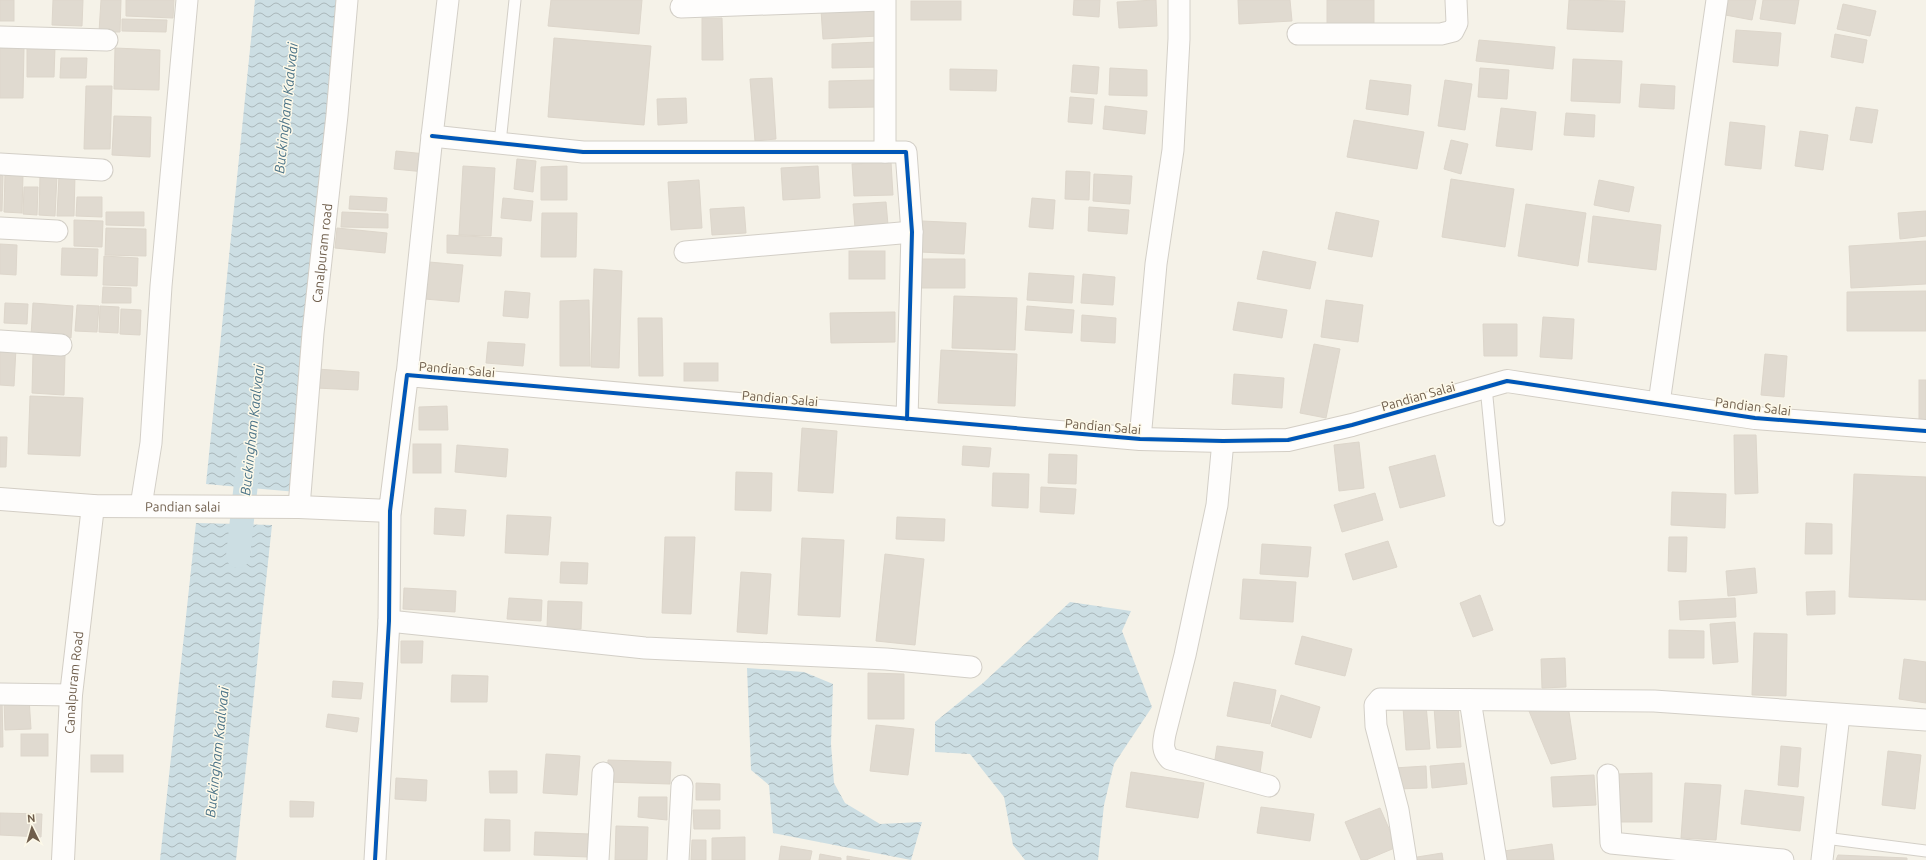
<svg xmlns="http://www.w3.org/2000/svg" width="1926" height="860" font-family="Ubuntu,sans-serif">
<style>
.water{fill:url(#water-waves)}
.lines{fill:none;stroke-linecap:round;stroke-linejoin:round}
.canal{stroke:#ccdee3;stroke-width:24}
.building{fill:#e0dad0;stroke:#ddd6cb}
.lane-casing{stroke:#d3cfc7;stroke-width:13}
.street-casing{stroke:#d3cfc7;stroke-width:23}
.secondary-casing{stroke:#d3cec5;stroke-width:24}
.lane{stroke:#fefdfc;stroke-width:11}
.street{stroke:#fefdfc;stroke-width:21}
.secondary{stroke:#fefdfc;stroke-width:22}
.cycleway-casing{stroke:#fdf9e9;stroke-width:6}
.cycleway{stroke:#0057b8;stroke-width:4}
.labels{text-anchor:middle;stroke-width:3;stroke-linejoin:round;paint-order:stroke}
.street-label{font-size:13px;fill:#6f5e4c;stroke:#fdf9e9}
.water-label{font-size:14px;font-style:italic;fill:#4c7488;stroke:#fdf9e9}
</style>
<defs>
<pattern id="water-waves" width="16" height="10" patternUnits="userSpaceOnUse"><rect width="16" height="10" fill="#ccdee3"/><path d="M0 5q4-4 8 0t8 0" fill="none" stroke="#aab7ba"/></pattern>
</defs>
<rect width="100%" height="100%" fill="#f5f2e8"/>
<g class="water">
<polygon points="255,0 345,0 297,492 206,484"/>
<polygon points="196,523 272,525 236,860 160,860"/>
<polygon points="1070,602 1131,611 1122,631 1152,707 1114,764 1104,805 1098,860 1025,860 1013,845 1004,797 970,754 935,752 935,722 983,683"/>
<polygon points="747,668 804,672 833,684 831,744 834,783 845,803 880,824 922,822 911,860 773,833 769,785 751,770"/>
</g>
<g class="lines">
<polyline class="canal" points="238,556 249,456"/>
</g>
<g class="building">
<rect x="0" y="0" width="14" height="21"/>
<polygon points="53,0 83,0 82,26 52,25"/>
<polygon points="101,0 121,0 120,32 99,32"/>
<polygon points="126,0 174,0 173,18 126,16"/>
<polygon points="551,0 642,0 639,34 548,26"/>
<polygon points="1074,0 1100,0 1099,17 1073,15"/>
<polygon points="1156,0 1157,26 1119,28 1117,2"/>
<polygon points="1238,0 1290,0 1292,21 1239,24"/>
<rect x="1327" y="0" width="47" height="26"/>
<polygon points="1569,0 1625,1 1623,32 1567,29"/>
<polygon points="1723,0 1756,0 1752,20 1720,14"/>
<polygon points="1763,0 1799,0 1795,24 1760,19"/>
<rect x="911" y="1" width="50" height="19"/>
<polygon points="1843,4 1876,11 1870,36 1837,29"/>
<polygon points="877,7 878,36 823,39 821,10"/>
<polygon points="702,18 722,18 723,60 702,60"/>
<polygon points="122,19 167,20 166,32 122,31"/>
<polygon points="1736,30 1781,33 1778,66 1733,62"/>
<polygon points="1835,34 1867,40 1863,63 1831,57"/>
<polygon points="554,38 651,46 644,125 548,117"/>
<polygon points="1479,40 1555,47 1553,69 1476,61"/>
<polygon points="879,42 880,67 832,68 832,44"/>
<polygon points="27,47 55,47 54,77 27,77"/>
<polygon points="0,48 24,48 23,98 0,98"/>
<polygon points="115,48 160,50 159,90 114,89"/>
<polygon points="61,58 87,58 86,78 60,78"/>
<polygon points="1573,59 1622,61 1620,103 1571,101"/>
<polygon points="1073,65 1099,67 1097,94 1071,92"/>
<polygon points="1110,68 1147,70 1147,96 1109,95"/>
<polygon points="1480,68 1509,70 1507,99 1478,97"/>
<polygon points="950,69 997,70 996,91 950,90"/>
<polygon points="772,78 776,139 755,141 750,79"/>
<polygon points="876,80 877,107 829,108 829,81"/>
<polygon points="1370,80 1411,85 1408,115 1366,109"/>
<polygon points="1445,80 1472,84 1465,130 1438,126"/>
<polygon points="1641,84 1675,86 1674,109 1639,107"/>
<polygon points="86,86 112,86 110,149 84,149"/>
<polygon points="1070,97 1094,99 1092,124 1068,122"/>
<polygon points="686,98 687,123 658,125 657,99"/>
<polygon points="1105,106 1147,111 1145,134 1103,129"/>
<polygon points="1856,107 1878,110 1872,143 1850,140"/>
<polygon points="1501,108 1536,112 1532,150 1496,146"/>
<polygon points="1566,113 1595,115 1594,137 1564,135"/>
<polygon points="114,116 151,117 150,157 112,155"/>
<polygon points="1354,120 1424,132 1417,169 1347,157"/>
<polygon points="1730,122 1765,126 1761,169 1725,165"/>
<polygon points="1800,131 1828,135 1823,170 1795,166"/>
<polygon points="1451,140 1468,144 1461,174 1444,169"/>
<polygon points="396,151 426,154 425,172 394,169"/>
<polygon points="517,159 536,161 533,192 514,189"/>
<polygon points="891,162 893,195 854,196 852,164"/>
<polygon points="463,166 495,168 491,236 459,235"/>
<polygon points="567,166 567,200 541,200 541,167"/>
<polygon points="818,166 820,198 783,200 781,168"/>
<polygon points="1066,171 1090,172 1089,200 1065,199"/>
<polygon points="5,173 23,174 22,213 4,212"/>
<polygon points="1094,174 1132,176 1130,204 1093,201"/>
<polygon points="0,175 3,176 2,211 0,211"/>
<polygon points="40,175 57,175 55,216 39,215"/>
<polygon points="59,175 75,175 74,216 57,216"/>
<polygon points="1451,179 1514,189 1505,247 1442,237"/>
<polygon points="699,180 702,228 671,230 668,182"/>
<polygon points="1599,180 1634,187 1629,212 1594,205"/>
<polygon points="24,187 38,187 37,215 23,214"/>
<polygon points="350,196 387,198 386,211 349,209"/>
<polygon points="77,197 102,197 102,217 76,216"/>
<polygon points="503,198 533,201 531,221 501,218"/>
<polygon points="1032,198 1055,200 1053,229 1029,227"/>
<polygon points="886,202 888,225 855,228 853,204"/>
<polygon points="1526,204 1586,213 1578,266 1518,256"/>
<polygon points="744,207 746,233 712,235 710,209"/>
<polygon points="1089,207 1129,210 1127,234 1088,231"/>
<polygon points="1926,211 1926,236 1900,239 1898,213"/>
<polygon points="106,212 144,212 144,226 106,225"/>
<polygon points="342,212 388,214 388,228 341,227"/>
<polygon points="1336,212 1379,221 1372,257 1328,249"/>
<polygon points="542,213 577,213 576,257 541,257"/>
<polygon points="1593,216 1661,225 1656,270 1588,262"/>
<polygon points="74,220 103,221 102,247 74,246"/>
<polygon points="922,221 966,223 964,254 920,252"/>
<polygon points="106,228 146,229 146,256 105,255"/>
<polygon points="337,228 387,233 385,253 335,248"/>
<polygon points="447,235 502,238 501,256 447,253"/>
<polygon points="1926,241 1926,284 1851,288 1849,246"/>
<polygon points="0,244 17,245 16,275 0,274"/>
<polygon points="62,248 98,249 97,276 61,275"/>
<rect x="849" y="251" width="36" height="28"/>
<polygon points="1263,251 1316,262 1310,289 1257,279"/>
<polygon points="104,256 138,258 137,286 103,285"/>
<polygon points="921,259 965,259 965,288 920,288"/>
<polygon points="429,262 463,265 459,302 425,299"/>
<polygon points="594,269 622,271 619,368 591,367"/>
<polygon points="1029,273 1074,276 1072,303 1027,300"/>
<polygon points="1083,274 1115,277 1113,305 1081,303"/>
<polygon points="103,287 131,288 131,303 102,303"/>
<polygon points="505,291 530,293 528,318 503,316"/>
<polygon points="1926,291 1926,331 1847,331 1847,292"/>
<polygon points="954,296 1017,298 1015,350 952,348"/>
<polygon points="589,300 590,366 560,366 560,301"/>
<polygon points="1326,300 1363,305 1358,342 1321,337"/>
<polygon points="1238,302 1287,310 1282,338 1233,330"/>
<polygon points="5,303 28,304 27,324 4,323"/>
<polygon points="33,303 73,306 71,338 31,336"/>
<polygon points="77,305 99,306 97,332 75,331"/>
<polygon points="100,306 119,307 118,333 99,332"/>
<polygon points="1027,306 1074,310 1072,333 1025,330"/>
<polygon points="121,309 141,310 140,335 120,334"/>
<polygon points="895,312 895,342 831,343 830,313"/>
<polygon points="1082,315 1116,318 1115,343 1081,341"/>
<polygon points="1543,317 1574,319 1572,359 1540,357"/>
<polygon points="638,318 662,318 663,376 639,376"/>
<polygon points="1483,324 1517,324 1517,356 1484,356"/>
<polygon points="488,342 525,344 523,366 486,363"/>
<polygon points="1314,344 1340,349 1326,418 1300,413"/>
<polygon points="0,348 16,348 14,386 0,385"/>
<polygon points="941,350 1017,354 1015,406 938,403"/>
<polygon points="33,353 65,355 64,395 32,393"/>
<polygon points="1765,354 1787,356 1784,397 1761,395"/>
<rect x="684" y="363" width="34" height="18"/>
<polygon points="317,369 359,372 358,390 316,388"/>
<polygon points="1234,374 1284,378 1282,408 1232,404"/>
<rect x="1919" y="380" width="7" height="46"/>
<polygon points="30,396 83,398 80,456 28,454"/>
<polygon points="447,406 448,430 419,430 419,407"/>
<polygon points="802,428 837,431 833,493 798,491"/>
<polygon points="1734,435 1756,435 1758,493 1735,494"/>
<polygon points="0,437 7,437 6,467 0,467"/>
<polygon points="1359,442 1364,488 1339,491 1334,445"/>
<rect x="413" y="444" width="28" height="29"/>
<polygon points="457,445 508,449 506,477 455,472"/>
<polygon points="963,446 991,448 989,467 962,465"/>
<polygon points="1049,454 1077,455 1076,484 1048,483"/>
<polygon points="1435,455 1445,496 1400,508 1389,467"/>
<polygon points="736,472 772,473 771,511 735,510"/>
<polygon points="993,473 1029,474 1028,508 992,506"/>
<polygon points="1854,474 1926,477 1926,600 1849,597"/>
<polygon points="1041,487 1076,489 1074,514 1040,512"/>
<polygon points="1672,492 1726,494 1725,528 1671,525"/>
<polygon points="1375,493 1383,520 1342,532 1334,505"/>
<polygon points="435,508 466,510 464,536 434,534"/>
<polygon points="507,515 551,517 548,555 505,553"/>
<polygon points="897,517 945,519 944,541 896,539"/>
<polygon points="1806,523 1832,524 1832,554 1805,554"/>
<polygon points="665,537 695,537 691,614 662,613"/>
<polygon points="1669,537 1687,537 1686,572 1668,571"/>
<polygon points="802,538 844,540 840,617 798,615"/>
<polygon points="1388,541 1397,567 1353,580 1345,554"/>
<polygon points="1262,544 1311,547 1308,577 1260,574"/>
<polygon points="885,554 924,559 915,645 876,641"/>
<polygon points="561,562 588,563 587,584 560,583"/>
<polygon points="1755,568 1757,593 1728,596 1726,571"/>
<polygon points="741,572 771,574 767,634 737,632"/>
<polygon points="1243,579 1296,582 1293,622 1240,619"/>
<polygon points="404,588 456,591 455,612 403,609"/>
<polygon points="1835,591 1835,614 1807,615 1806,592"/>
<polygon points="1480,595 1493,630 1473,637 1460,603"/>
<polygon points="509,598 542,600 541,621 507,619"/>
<polygon points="1735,598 1736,617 1680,620 1679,601"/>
<polygon points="548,601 582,602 581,629 547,628"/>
<polygon points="1735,622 1738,662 1713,664 1710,624"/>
<polygon points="1669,630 1704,631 1704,658 1669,658"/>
<polygon points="1754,633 1787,634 1786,696 1752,695"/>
<polygon points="1302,636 1352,649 1345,676 1295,664"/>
<polygon points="401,641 423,641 422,663 401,663"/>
<polygon points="1565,658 1566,687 1542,688 1541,659"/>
<polygon points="1904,659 1926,662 1926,703 1899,699"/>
<polygon points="868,673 904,674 904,719 868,719"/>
<polygon points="452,675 488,676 487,702 451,702"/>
<polygon points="333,681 363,683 361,699 332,697"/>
<polygon points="1234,682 1276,690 1270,724 1227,716"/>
<polygon points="1281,695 1320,707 1311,738 1271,726"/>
<polygon points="0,698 2,698 3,747 0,747"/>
<polygon points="29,698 31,729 5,730 4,699"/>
<polygon points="1426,705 1430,749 1406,750 1403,707"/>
<polygon points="1458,705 1461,747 1437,748 1434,707"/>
<polygon points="1568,705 1576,759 1551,764 1529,711"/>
<polygon points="328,714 359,718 357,732 326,727"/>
<polygon points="876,725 914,729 908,775 870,771"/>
<rect x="21" y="734" width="27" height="22"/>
<polygon points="1217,746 1263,752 1260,773 1214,766"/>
<polygon points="1781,746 1801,748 1798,787 1778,785"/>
<polygon points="1888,751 1921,755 1915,809 1882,805"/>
<polygon points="546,754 580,756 577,795 543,793"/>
<rect x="91" y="755" width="32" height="17"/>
<polygon points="608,760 671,762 670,784 607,782"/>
<polygon points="1464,763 1467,784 1432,788 1430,766"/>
<polygon points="1426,766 1427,788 1396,789 1394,768"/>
<polygon points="489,771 517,771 517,793 490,793"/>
<polygon points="1131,772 1204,783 1198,818 1126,807"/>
<polygon points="1652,773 1652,822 1617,822 1617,774"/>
<polygon points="1594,775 1596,805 1553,807 1551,777"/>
<polygon points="396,778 427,780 426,801 395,799"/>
<polygon points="696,783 720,784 720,800 696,800"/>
<polygon points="1685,783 1721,785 1716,840 1681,838"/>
<polygon points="1745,790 1804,797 1800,831 1741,824"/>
<polygon points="639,797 667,797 667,820 638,817"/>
<polygon points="290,801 314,802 313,817 290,817"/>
<polygon points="1261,807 1314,814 1310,841 1257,833"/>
<polygon points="1380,808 1397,847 1366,860 1361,860 1345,822"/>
<polygon points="693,810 720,810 720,829 694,829"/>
<polygon points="0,813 42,814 41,837 0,835"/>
<polygon points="485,819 510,820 510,851 484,851"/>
<polygon points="616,826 648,827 647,860 615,860"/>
<polygon points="535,832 590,834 589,857 534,855"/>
<polygon points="745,837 745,860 712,860 712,838"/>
<polygon points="692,840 706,840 706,860 691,860"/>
<polygon points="1552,844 1554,860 1506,860 1504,851"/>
<polygon points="781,846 812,851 810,860 779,860"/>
<polygon points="1442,853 1443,860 1412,860 1411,858"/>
<polygon points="820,854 841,858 841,860 819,860"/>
<polygon points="1838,855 1907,858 1907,860 1836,860"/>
<polygon points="847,856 870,860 847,860"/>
</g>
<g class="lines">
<defs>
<g id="lane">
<polyline points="500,143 515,0"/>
<polyline points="1486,387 1499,520"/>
<polyline points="1825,838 1926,851"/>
</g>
<g id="street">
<polyline points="681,7 882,0"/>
<polyline points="1298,34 1441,34 1453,31 1457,23 1456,0"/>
<polyline points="0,37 107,40"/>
<polyline points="432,136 583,152 906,152 912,232 907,419"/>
<polyline points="885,152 885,0"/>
<polyline points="0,164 102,170"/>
<polyline points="0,228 57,231"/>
<polyline points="685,252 912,232"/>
<polyline points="0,341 61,345"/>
<polyline points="407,375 432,136 448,0"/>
<polyline points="1659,403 1717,0"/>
<polyline points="1140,439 1156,264 1173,150 1179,39 1179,0"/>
<path d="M1223 441 1217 505 1185 655 1165 734C1163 744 1162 751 1170 759L1269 786"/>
<polyline points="141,506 151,443 161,286 187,0"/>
<path id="s1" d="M299 507 313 333 337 115 347 0"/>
<polyline points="389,621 645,648 886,659 971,667"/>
<polyline points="0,694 71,695"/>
<polyline points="1470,700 1496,860"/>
<polyline points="1608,775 1611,843 1783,860"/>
<polyline points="375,860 389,621 390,511"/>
<polyline points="598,860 603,773"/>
<polyline points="678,860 682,786"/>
<polyline points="1406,860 1398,810 1376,726 1375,705 1380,699 1654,701 1926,720"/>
<polyline points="1822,860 1839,715"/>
</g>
<g id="secondary">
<path id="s2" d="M0 499 93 506 299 507 390 511 407 375 1140 439 1223 441 1288 440 1352 425 1507 381 1755 418 1926 431"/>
<path id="s3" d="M63 860 71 695 93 506"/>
</g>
</defs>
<use href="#lane" class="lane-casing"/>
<use href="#street" class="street-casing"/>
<use href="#secondary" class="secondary-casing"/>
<use href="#lane" class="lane"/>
<use href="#street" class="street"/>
<use href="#secondary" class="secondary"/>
<defs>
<g id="cycleway">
<polyline points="432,136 583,152 906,152 912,232 907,419"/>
<polyline points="375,860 389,621 390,511 407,375 1140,439 1223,441 1288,440 1352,425 1507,381 1755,418 1926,431"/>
</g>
</defs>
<use href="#cycleway" class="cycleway-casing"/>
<use href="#cycleway" class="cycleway"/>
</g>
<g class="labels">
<g class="street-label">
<text dy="5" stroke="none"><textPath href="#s1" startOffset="255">Canalpuram road</textPath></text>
<text transform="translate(457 369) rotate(5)" y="5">Pandian Salai</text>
<text transform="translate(1418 396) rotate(-16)" y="5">Pandian Salai</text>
<text transform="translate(780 398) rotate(5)" y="5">Pandian Salai</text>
<text transform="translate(1753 406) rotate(7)" y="5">Pandian Salai</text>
<text transform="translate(1103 426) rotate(5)" y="5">Pandian Salai</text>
<text dy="5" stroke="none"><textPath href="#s2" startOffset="183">Pandian salai</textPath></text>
<text dy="5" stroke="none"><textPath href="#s3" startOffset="178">Canalpuram Road</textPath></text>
</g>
<g class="water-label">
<text transform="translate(286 108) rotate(-84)" y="5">Buckingham Kaalvaai</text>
<text transform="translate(252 430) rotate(-84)" y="5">Buckingham Kaalvaai</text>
<text transform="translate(217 752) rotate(-84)" y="5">Buckingham Kaalvaai</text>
</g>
</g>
<g transform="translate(32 828) rotate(355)" stroke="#fdf9e9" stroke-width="3" paint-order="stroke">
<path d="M0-3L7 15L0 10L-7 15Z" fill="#6f5e4c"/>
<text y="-6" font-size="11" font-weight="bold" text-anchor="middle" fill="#6f5e4c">N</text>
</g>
</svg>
